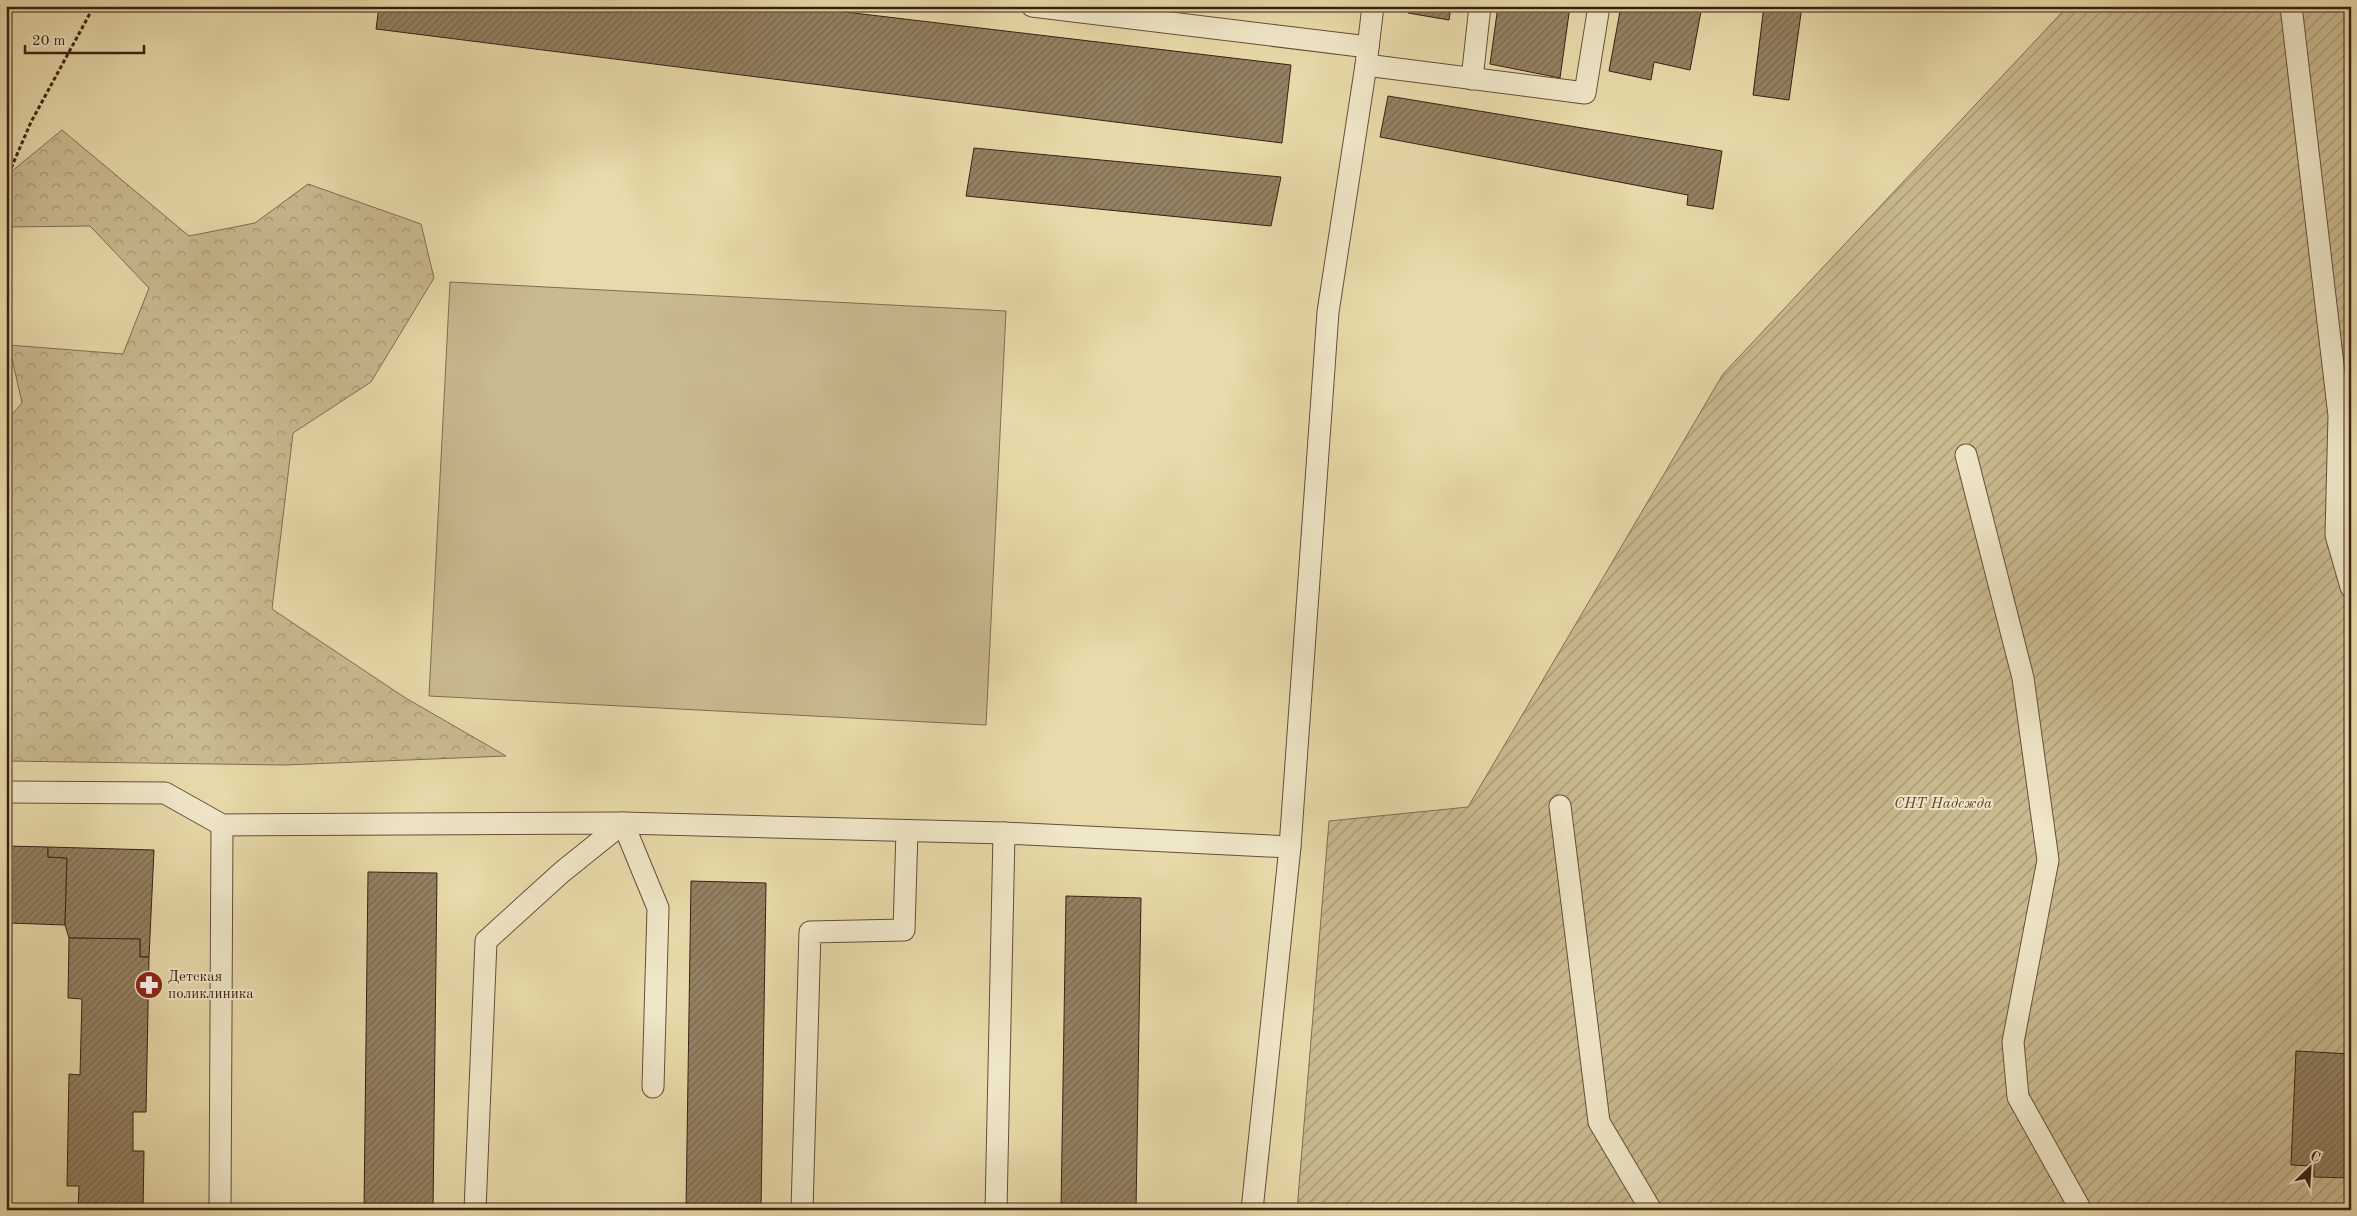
<svg xmlns="http://www.w3.org/2000/svg" width="2357" height="1216" font-family="'Old Standard TT',serif">
<style>
.forest{fill:url(#forest-crowns);stroke:#826d52}
.garden{fill:url(#garden-furrows);stroke:#826d52}
.pitch{fill:#caba90;stroke:#826d52}
.building{fill:url(#building-hatch);stroke:#3a2013}
.lines{fill:none;stroke-linecap:round;stroke-linejoin:round}
.lane-casing{stroke:#664e39;stroke-width:23}
.path{stroke:#3a2013;stroke-width:3;stroke-dasharray:4 2.5;stroke-linecap:butt}
.lane{stroke:#f0e7c8;stroke-width:21}
.labels{text-anchor:middle;stroke-width:4;stroke-linejoin:round;paint-order:stroke}
.park-label{font-size:15px;font-style:italic;fill:#5e4632;stroke:#f0e7c8}
.poi-label{font-size:15px;fill:#3a2013;stroke:#f0e7c8;text-anchor:start}
</style>
<defs>
<pattern id="forest-crowns" width="20" height="18" patternUnits="userSpaceOnUse" patternTransform="scale(1.25)"><rect width="20" height="18" fill="#caba90"/><path d="M2 6a3 3 0 1 1 6 0M12 15a3 3 0 1 1 6 0" fill="none" stroke="#a59774"/></pattern>
<pattern id="garden-furrows" width="10" height="10" patternUnits="userSpaceOnUse" patternTransform="scale(1.25)"><rect width="10" height="10" fill="#caba90"/><path d="M-1 1l2-2M0 10L10 0M9 11l2-2" fill="none" stroke="#a59774"/></pattern>
<pattern id="building-hatch" width="6" height="6" patternUnits="userSpaceOnUse" patternTransform="scale(1.25)"><rect width="6" height="6" fill="#948162"/><path d="M-1 1l2-2M0 6l6-6M5 7l2-2" fill="none" stroke="#7a6950"/></pattern>
</defs>
<rect width="100%" height="100%" fill="#e8daaa"/>
<filter id="stains"><feTurbulence type="fractalNoise" baseFrequency=".004" numOctaves="4"/><feColorMatrix values="0 0 0 0 .2 0 0 0 0 .09 0 0 0 0 .02 0 0 0 .5 -.17"/></filter>
<radialGradient id="worn" r=".72"><stop offset=".6" stop-color="#630" stop-opacity="0"/><stop offset="1" stop-color="#630" stop-opacity=".3"/></radialGradient>
<polygon class="forest" points="62,130 189,236 255,223 308,184 421,224 434,278 371,382 293,433 272,609 404,697 506,756 284,765 6,761 6,421 22,403 9,345 123,354 149,288 90,226 6,227 6,176"/>
<polygon class="garden" points="2068,6 2351,6 2351,1210 1297,1210 1329,821 1468,807 1723,374"/>
<polygon class="pitch" points="450,282 1006,311 986,725 429,696"/>
<g class="building">
<polygon points="379,6 795,6 1291,65 1282,143 376,29"/>
<polygon points="1409,6 1451,6 1449,20 1408,13"/>
<polygon points="1498,6 1570,6 1560,78 1490,64"/>
<polygon points="1621,6 1702,6 1690,70 1654,62 1651,80 1609,71"/>
<polygon points="1764,6 1802,6 1789,100 1753,95"/>
<polygon points="1388,96 1722,151 1713,209 1687,205 1688,195 1380,137"/>
<polygon points="974,148 1281,177 1271,226 966,196"/>
<polygon points="6,846 48,847 48,857 67,858 65,925 9,923 10,917 6,917"/>
<polygon points="48,847 154,850 149,957 140,957 140,939 69,938 65,925 67,858 48,857"/>
<polygon points="368,872 437,873 433,1210 364,1210"/>
<polygon points="691,881 766,883 761,1210 686,1210"/>
<polygon points="1066,896 1141,898 1136,1210 1061,1210"/>
<polygon points="69,938 140,939 140,957 149,957 146,1112 133,1112 133,1151 144,1151 143,1210 78,1210 79,1186 67,1186 69,1074 80,1075 82,999 68,998"/>
<polygon points="2296,1051 2351,1054 2351,1178 2314,1177 2314,1166 2291,1165"/>
</g>
<g class="lines">
<defs>
<g id="lane">
<polyline points="1032,6 1368,47"/>
<polyline points="2291,6 2339,416 2336,535 2351,587"/>
<polyline points="1366,65 1585,93 1599,6"/>
<polyline points="1472,79 1480,6"/>
<polyline points="1966,455 2023,678 2048,860 2013,1042 2018,1097 2081,1210"/>
<polyline points="6,792 165,793 222,825 623,823 1004,833"/>
<polyline points="1560,806 1599,1122 1651,1210"/>
<polyline points="220,1210 222,825"/>
<polyline points="475,1210 486,941 562,872 623,823 658,908 653,1087"/>
<polyline points="802,1210 810,932 904,930 907,831"/>
<polyline points="996,1210 1004,833 1290,847"/>
<polyline points="1252,1210 1290,847 1328,312 1366,65 1373,6"/>
</g>
</defs>
<use href="#lane" class="lane-casing"/>
<polyline class="path" points="6,180 31,122 94,6"/>
<use href="#lane" class="lane"/>
</g>
<defs>
<symbol id="pharmacy-disc" viewBox="-11 -11 22 22"><circle r="9.5" fill="#8f2418" stroke="#f0e7c8"/><path d="M-2-6h4v4h4v4h-4v4h-4v-4h-4v-4h4Z" fill="#fff"/></symbol>
</defs>
<g fill-rule="evenodd">
<use href="#pharmacy-disc" x="133" y="969" width="32" height="32"/>
</g>
<g class="labels">
<g class="park-label">
<text x="1943" y="808">СНТ Надежда</text>
</g>
<g class="poi-label">
<text x="168" y="981">Детская<tspan x="168" dy="17">поликлиника</tspan></text>
</g>
</g>
<rect width="2357" height="1216" fill="none" stroke="#e8daaa" stroke-width="25"/>
<rect x="8" y="8" width="2342" height="1201" fill="none" stroke="#3a2013" stroke-width="2.5"/>
<rect x="12" y="12" width="2332" height="1191" fill="none" stroke="#3a2013"/>
<g transform="translate(2310 1168) rotate(25)" stroke="#f0e7c8" stroke-width="4" paint-order="stroke">
<path d="M0-4L9 19L0 12L-9 19Z" fill="#3a2013"/>
<text y="-8" font-size="14" font-weight="bold" text-anchor="middle" fill="#3a2013">С</text>
</g>
<path d="M25 45v8h119v-8" fill="none" stroke="#3a2013" stroke-width="2.5"/>
<text x="32" y="45" font-size="15" fill="#3a2013" stroke="#f0e7c8" stroke-width="4" paint-order="stroke">20 m</text>
<rect width="100%" height="100%" filter="url(#stains)"/>
<rect width="100%" height="100%" fill="url(#worn)"/>
</svg>
